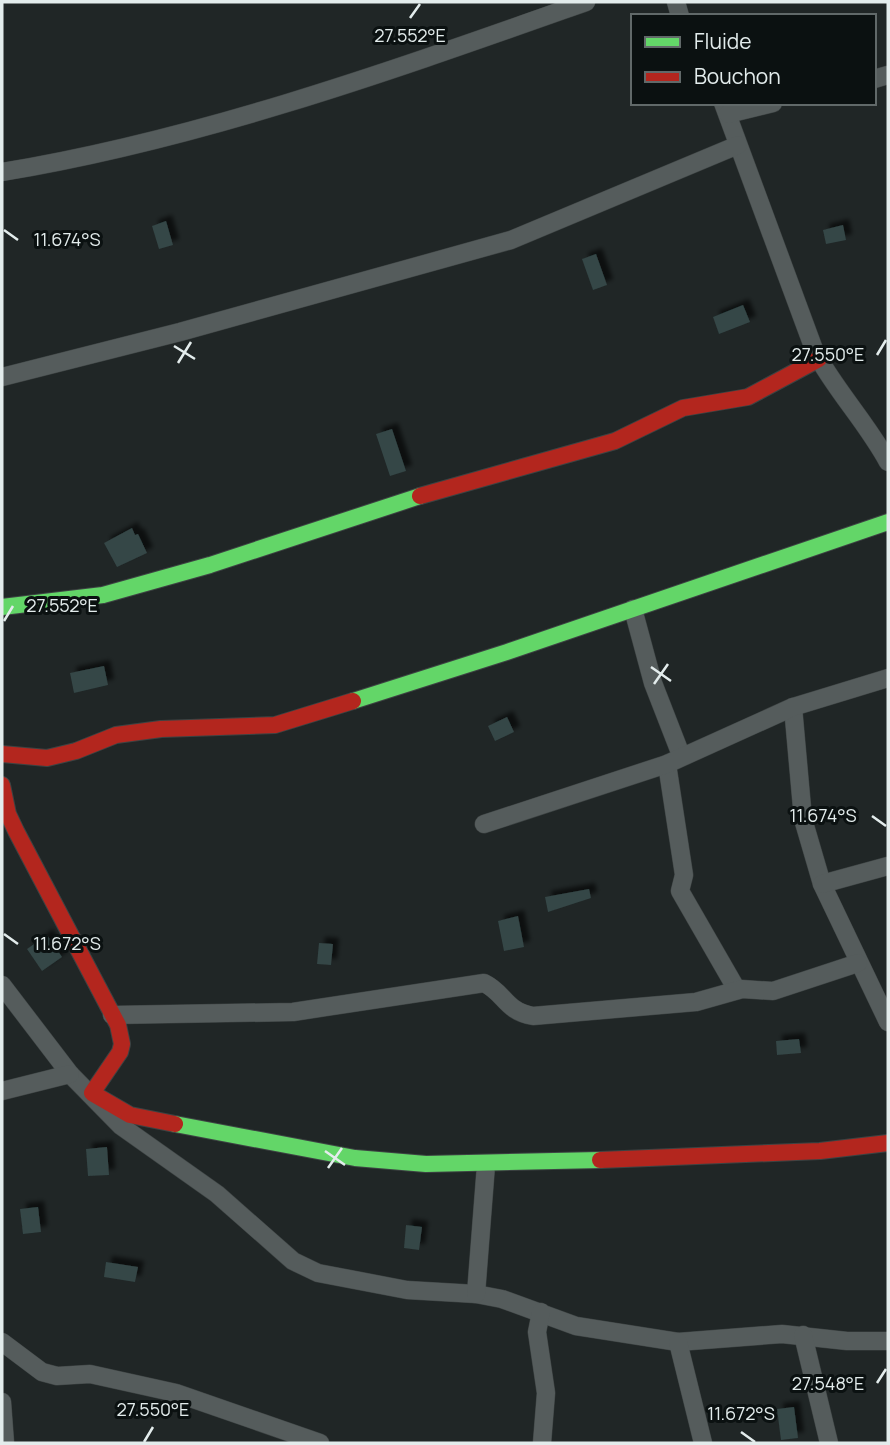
<svg xmlns="http://www.w3.org/2000/svg" width="890" height="1445" font-family="Manrope,sans-serif">
<style>
.building{fill:#344646;filter:url(#shadow)}
.lines{fill:none;stroke-linecap:round;stroke-linejoin:round}
.street-casing{stroke:#3d4343;stroke-width:19}
.fast-casing{stroke:#3d4343;stroke-width:18}
.jam-casing{stroke:#3d4343;stroke-width:18}
.street{stroke:#555c5c;stroke-width:18}
.fast{stroke:#63d668;stroke-width:16}
.jam{stroke:#b3261e;stroke-width:16}
.ticks{fill:none;stroke:#e3ecec;stroke-width:2.5}
.ticks-label{font-size:18px;text-anchor:middle;fill:#e3ecec;stroke:#0b1111;stroke-width:6;stroke-linejoin:round;paint-order:stroke}
</style>
<defs>
<filter id="shadow"><feDropShadow dx="6" dy="-6" stdDeviation="2" flood-color="#0009"/></filter>
</defs>
<rect width="100%" height="100%" fill="#202626"/>
<g class="building">
<polygon points="166,221 173,245 159,249 152,226"/>
<polygon points="843,225 846,240 826,244 823,230"/>
<polygon points="596,254 607,285 593,290 582,259"/>
<polygon points="743,305 750,322 719,334 713,317"/>
<polygon points="392,429 406,471 390,476 376,434"/>
<polygon points="132,528 135,535 138,534 147,553 117,567 104,543"/>
<polygon points="104,666 108,685 74,693 70,673"/>
<polygon points="507,717 514,732 495,741 488,726"/>
<polygon points="589,889 591,898 548,912 545,897"/>
<polygon points="518,916 524,947 504,951 498,921"/>
<polygon points="47,935 62,957 42,971 27,949"/>
<polygon points="319,943 333,944 331,965 317,964"/>
<polygon points="799,1039 801,1053 777,1055 776,1041"/>
<polygon points="107,1147 109,1175 88,1176 86,1149"/>
<polygon points="38,1207 41,1232 23,1234 20,1209"/>
<polygon points="406,1225 422,1227 419,1250 404,1248"/>
<polygon points="106,1262 138,1267 135,1282 104,1277"/>
<polygon points="794,1407 798,1438 781,1440 777,1409"/>
</g>
<g class="lines">
<defs>
<g id="street">
<polyline points="676,2 680,16"/>
<polyline points="874,79 888,75"/>
<path d="M723 103 815 352C836 391 867 423 888 462"/>
<polyline points="728,114 773,103"/>
<path d="M2 172C202 139 396 69 586 2"/>
<polyline points="2,377 180,332 511,240 738,145"/>
<polyline points="633,609 653,683 681,755"/>
<polyline points="793,707 803,819 822,884 888,1022"/>
<polyline points="667,764 684,875 680,891 737,990"/>
<polyline points="484,824 667,764 793,707 888,678"/>
<polyline points="822,884 888,866"/>
<polyline points="2,985 70,1074 121,1126 217,1194 293,1261 318,1273 407,1290 476,1294 502,1299 576,1326 678,1342 782,1334 847,1341 888,1341"/>
<path d="M112 1015 293 1012 484 983C505 993 505 1011 533 1016L696 1002 742 989 773 991 858 963"/>
<polyline points="2,1091 70,1074"/>
<polyline points="476,1294 486,1165"/>
<polyline points="541,1312 537,1332 546,1393 542,1443"/>
<polyline points="803,1335 829,1443"/>
<polyline points="2,1342 42,1372 57,1376 90,1374 176,1393 320,1443"/>
<polyline points="678,1342 703,1443"/>
<polyline points="2,1402 5,1443"/>
</g>
<g id="fast">
<polyline points="2,607 103,595 210,565 420,496"/>
<polyline points="353,701 507,652 888,522"/>
<polyline points="175,1124 355,1158 426,1164 600,1160"/>
</g>
<g id="jam">
<polyline points="420,496 615,441 683,408 748,397 819,359"/>
<polyline points="2,754 47,758 76,751 116,735 161,729 275,725 353,701"/>
<polyline points="2,785 8,814 16,831 118,1025 122,1044 120,1052 92,1093 130,1115 175,1124"/>
<polyline points="600,1160 820,1151 888,1143"/>
</g>
</defs>
<use href="#street" class="street-casing"/>
<use href="#fast" class="fast-casing"/>
<use href="#jam" class="jam-casing"/>
<use href="#street" class="street"/>
<use href="#fast" class="fast"/>
<use href="#jam" class="jam"/>
</g>
<path class="ticks" d="M410 18 420 4M4 230 18 240M174 346 195 359M877 355 886 340M178 363 191 342M4 621 13 606M651 667 671 681M654 684 668 664M872 816 886 826M4 934 18 944M325 1151 345 1165M328 1168 342 1148M877 1383 886 1369M741 1432 755 1442M144 1442 153 1427"/>
<g class="ticks-label">
<text x="410" y="42">27.552°E</text>
<text x="67" y="246">11.674°S</text>
<text x="828" y="361">27.550°E</text>
<text x="62" y="612">27.552°E</text>
<text x="823" y="822">11.674°S</text>
<text x="67" y="950">11.672°S</text>
<text x="828" y="1390">27.548°E</text>
<text x="153" y="1416">27.550°E</text>
<text x="741" y="1420">11.672°S</text>
</g>
<rect width="890" height="1445" fill="none" stroke="#e3ecec" stroke-width="7"/>
<rect x="631" y="14" width="245" height="91" fill="#0b1111" stroke="#616969" stroke-width="2"/>
<rect x="645" y="37" width="35" height="10" fill="#63d668" stroke="#616969" stroke-width="2"/>
<text x="694" y="49" font-size="21" fill="#e3ecec">Fluide</text>
<rect x="645" y="72" width="35" height="10" fill="#b3261e" stroke="#616969" stroke-width="2"/>
<text x="694" y="84" font-size="21" fill="#e3ecec">Bouchon</text>
</svg>
